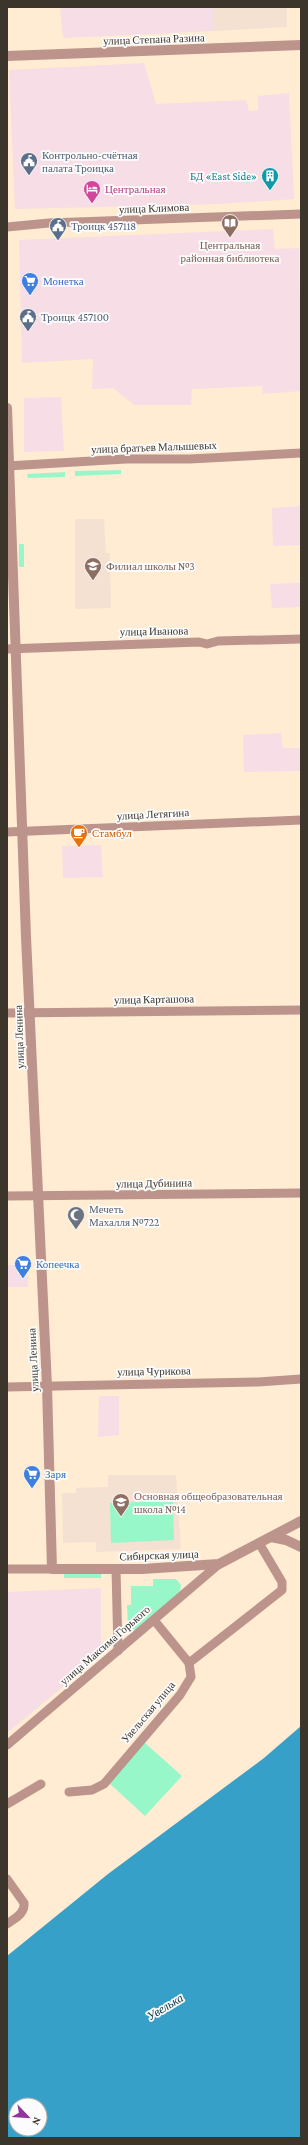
<svg xmlns="http://www.w3.org/2000/svg" width="308" height="2145" font-family="'Crimson Pro',serif">
<style>
.commercial{fill:#f7dde5}
.education{fill:#f5e1d2}
.green{fill:#98f7c9}
.water{fill:#37a0c9;fill-rule:evenodd}
.lines{fill:none;stroke-linecap:round;stroke-linejoin:round}
.minor{stroke:#bc948c;stroke-width:9}
.tertiary{stroke:#bc948c;stroke-width:10}
.labels{text-anchor:middle;stroke-width:3.5;stroke-linejoin:round;paint-order:stroke}
.street-label{font-size:11px;fill:#3c352b;stroke:#fcfcfc}
.service-label{font-size:11px;fill:#4e5e75;stroke:#fcfcfc;text-anchor:start}
.culture-label{font-size:11px;fill:#0d838f;stroke:#fcfcfc;text-anchor:end}
.hotel-label{font-size:11px;fill:#b23c85;stroke:#fcfcfc;text-anchor:start}
.education-label{font-size:11px;fill:#785e54;stroke:#fcfcfc;text-anchor:start}
.shop-label{font-size:11px;fill:#366cbe;stroke:#fcfcfc;text-anchor:start}
.food-label{font-size:11px;fill:#c56008;stroke:#fcfcfc;text-anchor:start}
.worship-label{font-size:11px;fill:#5b616d;stroke:#fcfcfc;text-anchor:start}
.water-label{font-size:12px;font-style:italic;fill:#053446;stroke:#fcfcfc}
</style>
<rect width="100%" height="100%" fill="#ffecd2"/>
<g class="commercial">
<polygon points="60,7 214,7 214,31 63,38"/>
<polygon points="144,63 156,104 246,100 249,111 258,110 258,96 289,93 294,199 219,204 15,209 9,70"/>
<polygon points="273,229 275,249 299,248 301,391 263,394 262,386 192,389 191,405 134,405 113,388 92,389 93,359 22,363 19,240"/>
<polygon points="61,397 64,451 24,452 24,398"/>
<polygon points="301,506 301,545 273,546 272,508"/>
<polygon points="301,583 301,607 272,608 270,584"/>
<polygon points="281,733 283,748 301,748 301,771 244,772 243,735"/>
<polygon points="101,845 103,877 63,878 62,846"/>
<polygon points="7,1265 27,1265 28,1287 7,1287"/>
<polygon points="99,1396 119,1396 119,1435 98,1437"/>
<polygon points="101,1588 101,1655 7,1733 7,1592"/>
</g>
<g class="education">
<polygon points="214,7 287,7 287,27 214,31"/>
<polygon points="75,519 104,519 106,553 110,553 111,608 75,609"/>
<polygon points="108,1475 176,1475 181,1549 96,1552 96,1542 63,1543 62,1493 76,1493 76,1488 108,1487"/>
</g>
<g class="green">
<polygon points="121,470 121,474 75,476 75,471"/>
<polygon points="65,472 65,477 28,478 27,474"/>
<rect x="19" y="544" width="5" height="23"/>
<polygon points="173,1501 174,1540 111,1543 110,1503"/>
<rect x="64" y="1574" width="37" height="4"/>
<polygon points="153,1579 176,1579 181,1585 180,1592 137,1630 128,1628 127,1605 131,1605 131,1586 153,1586"/>
<polygon points="145,1743 182,1776 145,1816 109,1783"/>
</g>
<path class="water" d="M301 1726V2138H7V1956L108 1874 264 1758ZM16 2105H40V2129H16Z"/>
<g class="lines">
<g class="minor">
<polyline points="7,227 49,223 301,214"/>
<polyline points="7,466 126,459 190,459 301,453"/>
<polyline points="7,649 199,642 207,644 218,641 301,639"/>
<polyline points="7,832 301,820"/>
<polyline points="7,1013 301,1010"/>
<polyline points="7,1196 301,1193"/>
<polyline points="7,1387 258,1382 301,1379"/>
<polyline points="7,1569 52,1569"/>
<polyline points="116,1569 118,1651"/>
<polyline points="154,1620 189,1663"/>
<polyline points="7,1745 219,1564"/>
<polyline points="69,1792 92,1790 104,1784 180,1695 191,1677 189,1663 282,1590 282,1582 259,1543"/>
<polyline points="7,1804 41,1784"/>
<path d="M7 1879 24 1903C25 1914 15 1918 7 1924"/>
</g>
<g class="tertiary">
<polyline points="7,56 301,45"/>
<polyline points="7,408 26,937 47,1386 52,1569 142,1569 219,1564 301,1521"/>
<polyline points="271,1537 286,1540 301,1547"/>
</g>
</g>
<defs>
<symbol id="civic-pin" viewBox="-11 -11 22 30"><path d="M0 17L-7.5 6A9.5 9.5 0 1 1 7.5 6Z" fill="#5c6f8a" stroke="#fcfcfc"/><path d="M-.6-6.5H3V-4.5H.6V-3L4-1V1h2V6H-6V1h2V-1L-.6-3ZM-1.2 2.5V6h2.4V2.5Z" fill="#fff"/></symbol>
<symbol id="building-pin" viewBox="-11 -11 22 30"><path d="M0 17L-7.5 6A9.5 9.5 0 1 1 7.5 6Z" fill="#0f9aa8" stroke="#fcfcfc"/><path d="M-4-6H4V6H1V3H-1V6H-4ZM-2.5-4.3h1.7v1.8h-1.7ZM.8-4.3h1.7v1.8H.8ZM-2.5-1h1.7V.8h-1.7ZM.8-1h1.7V.8H.8Z" fill="#fff"/></symbol>
<symbol id="hotel-pin" viewBox="-11 -11 22 30"><path d="M0 17L-7.5 6A9.5 9.5 0 1 1 7.5 6Z" fill="#d1479c" stroke="#fcfcfc"/><path d="M-6-4.5h1.5V1H6V5H4.5V3h-9V5H-6ZM-4 0a1.8 1.8 0 1 1 3.6 0ZM.5 0V-2.5h3Q6-2.5 6 0Z" fill="#fff"/></symbol>
<symbol id="library-pin" viewBox="-11 -11 22 30"><path d="M0 17L-7.5 6A9.5 9.5 0 1 1 7.5 6Z" fill="#8d6e63" stroke="#fcfcfc"/><path d="M-6-4Q-3-5.5-.7-3.5V5Q-3 3-6 4ZM6-4Q3-5.5 .7-3.5V5Q3 3 6 4Z" fill="#fff"/></symbol>
<symbol id="supermarket-pin" viewBox="-11 -11 22 30"><path d="M0 17L-7.5 6A9.5 9.5 0 1 1 7.5 6Z" fill="#3f7fe0" stroke="#fcfcfc"/><path d="M-6-5.5h2.5l.6 2H6L4.5 2H-2.5L-4.4-4H-6ZM-1.5 3.2a1.3 1.3 0 1 0 .1 0ZM3 3.2a1.3 1.3 0 1 0 .1 0Z" fill="#fff"/></symbol>
<symbol id="school-pin" viewBox="-11 -11 22 30"><path d="M0 17L-7.5 6A9.5 9.5 0 1 1 7.5 6Z" fill="#8d6e63" stroke="#fcfcfc"/><path d="M0-5L7-2L0 1L-7-2ZM-4 1L0 2.5L4 1V4Q0 6-4 4Z" fill="#fff"/></symbol>
<symbol id="cafe-pin" viewBox="-11 -11 22 30"><path d="M0 17L-7.5 6A9.5 9.5 0 1 1 7.5 6Z" fill="#e8710a" stroke="#fcfcfc"/><path d="M-5.5-4.5H6V0H3Q3 3.5 0 3.5H-2.5Q-5.5 3.5-5.5 0ZM3-3.2v2h1.7v-2ZM-6 4.5H4V6H-6Z" fill="#fff"/></symbol>
<symbol id="mosque-pin" viewBox="-11 -11 22 30"><path d="M0 17L-7.5 6A9.5 9.5 0 1 1 7.5 6Z" fill="#6b7280" stroke="#fcfcfc"/><path d="M3.5-4.9A6 6 0 1 0 3.5 4.9A5 5 0 1 1 3.5-4.9Z" fill="#fff"/></symbol>
</defs>
<g fill-rule="evenodd">
<use href="#civic-pin" x="19" y="151" width="20" height="27"/>
<use href="#building-pin" x="260" y="166" width="20" height="27"/>
<use href="#hotel-pin" x="82" y="179" width="20" height="27"/>
<use href="#library-pin" x="220" y="213" width="20" height="27"/>
<use href="#civic-pin" x="48" y="216" width="20" height="27"/>
<use href="#supermarket-pin" x="20" y="271" width="20" height="27"/>
<use href="#civic-pin" x="18" y="307" width="20" height="27"/>
<use href="#school-pin" x="83" y="556" width="20" height="27"/>
<use href="#cafe-pin" x="69" y="823" width="20" height="27"/>
<use href="#mosque-pin" x="66" y="1205" width="20" height="27"/>
<use href="#supermarket-pin" x="13" y="1254" width="20" height="27"/>
<use href="#supermarket-pin" x="22" y="1464" width="20" height="27"/>
<use href="#school-pin" x="111" y="1492" width="20" height="27"/>
</g>
<g class="labels">
<g class="street-label">
<text transform="translate(154 39) rotate(-2)" y="4">улица Степана Разина</text>
<text transform="translate(154 208) rotate(-2)" y="4">улица Климова</text>
<text transform="translate(154 447) rotate(-2)" y="4">улица братьев Малышевых</text>
<text transform="translate(154 631) rotate(-1)" y="4">улица Иванова</text>
<text transform="translate(153 814) rotate(-3)" y="4">улица Летягина</text>
<text transform="translate(154 999) rotate(-1)" y="4">улица Карташова</text>
<text transform="translate(19 1037) rotate(-92)" y="4">улица Ленина</text>
<text transform="translate(154 1183) rotate(-1)" y="4">улица Дубинина</text>
<text transform="translate(33 1360) rotate(-93)" y="4">улица Ленина</text>
<text transform="translate(154 1371) rotate(-1)" y="4">улица Чурикова</text>
<text transform="translate(159 1555) rotate(-2)" y="4">Сибирская улица</text>
<text transform="translate(105 1645) rotate(-41)" y="4">улица Максима Горького</text>
<text transform="translate(148 1712) rotate(-50)" y="4">Увельская улица</text>
</g>
<g class="service-label">
<text x="42" y="159">Контрольно-счётная<tspan x="42" dy="13">палата Троицка</tspan></text>
<text x="71" y="230">Троицк 457118</text>
<text x="41" y="321">Троицк 457100</text>
</g>
<g class="culture-label">
<text x="257" y="180">БД «East Side»</text>
</g>
<g class="hotel-label">
<text x="105" y="193">Центральная</text>
</g>
<g class="education-label">
<text x="230" y="249" text-anchor="middle">Центральная<tspan x="230" dy="13">районная библиотека</tspan></text>
<text x="106" y="570">Филиал школы №3</text>
<text x="134" y="1500">Основная общеобразовательная<tspan x="134" dy="13">школа №14</tspan></text>
</g>
<g class="shop-label">
<text x="43" y="285">Монетка</text>
<text x="36" y="1268">Копеечка</text>
<text x="45" y="1478">Заря</text>
</g>
<g class="food-label">
<text x="92" y="837">Стамбул</text>
</g>
<g class="worship-label">
<text x="89" y="1213">Мечеть<tspan x="89" dy="13">Махалля №722</tspan></text>
</g>
<g class="water-label">
<text transform="translate(165 2007) rotate(-31)" y="4">Увелька</text>
</g>
</g>
<rect width="308" height="2145" fill="none" stroke="#3c352b" stroke-width="16"/>
<g transform="translate(28 2117) rotate(115)"><circle r="19" fill="#fcfcfc" stroke="#afaca8"/>
<path d="M0-3L7 15L0 10L-7 15Z" fill="#92349d"/>
<text y="-6" font-size="11" font-weight="bold" text-anchor="middle" fill="#3c352b">N</text>
</g>
</svg>
